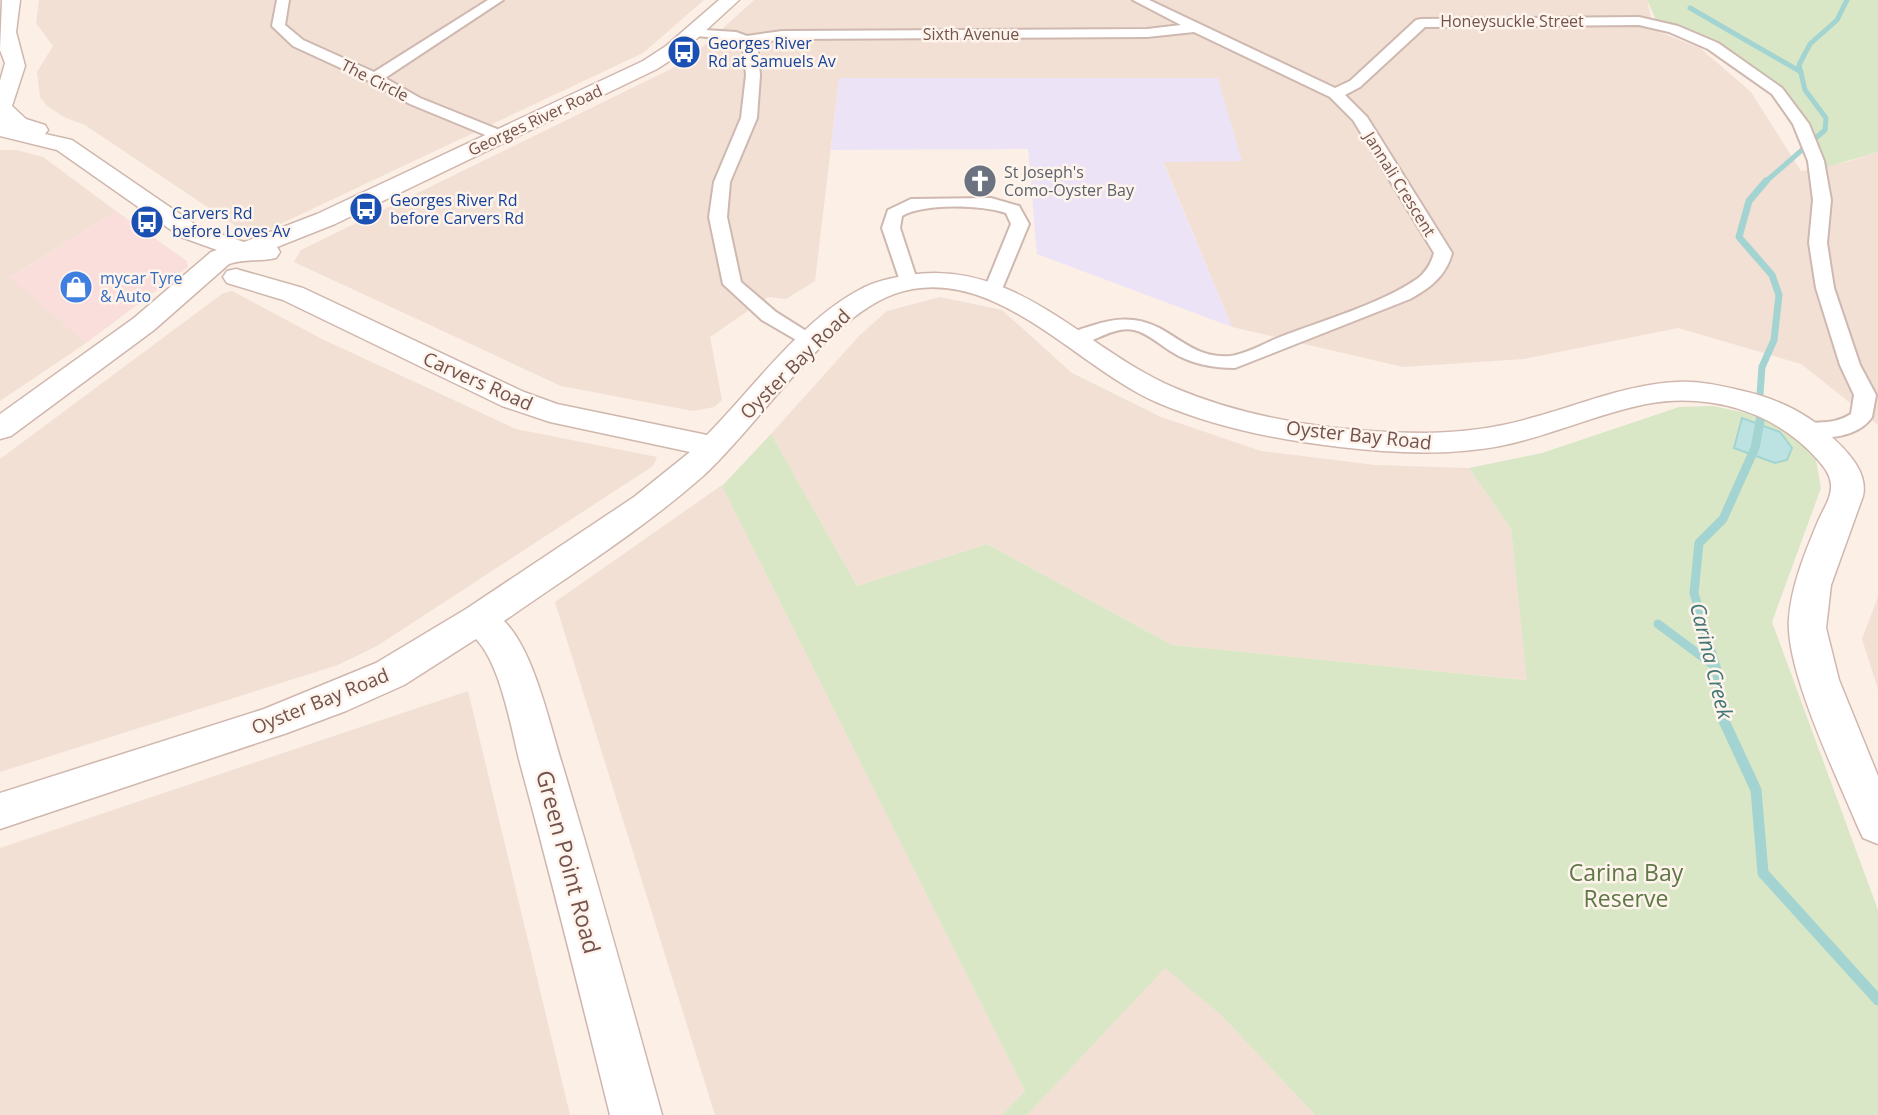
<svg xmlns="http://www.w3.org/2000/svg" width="1878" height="1115" font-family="'Open Sans',sans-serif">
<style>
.residential{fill:#f2e0d5}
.commercial{fill:#fadedb}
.education{fill:#ece3f7}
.green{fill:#d9e7c6}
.water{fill:#bce3e1;stroke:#a3d4d2;stroke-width:2}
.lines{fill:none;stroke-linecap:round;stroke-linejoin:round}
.stream-far3{stroke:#a3d4d2;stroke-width:5}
.stream-far2{stroke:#a3d4d2;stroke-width:7}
.stream-far1{stroke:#a3d4d2;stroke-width:9}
.stream{stroke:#a3d4d2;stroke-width:11}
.street-casing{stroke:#ceb8b0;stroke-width:4}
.secondary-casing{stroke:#d0b7ae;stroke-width:3}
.street{fill:#fff;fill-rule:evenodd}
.secondary{fill:#fff;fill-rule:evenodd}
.labels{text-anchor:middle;stroke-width:5;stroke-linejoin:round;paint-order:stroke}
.far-street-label{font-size:16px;fill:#72534d;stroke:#fef4ec}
.far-transit-label{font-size:16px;fill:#164399;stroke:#fef4ec;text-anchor:start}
.far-worship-label{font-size:16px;fill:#5b616d;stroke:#fef4ec;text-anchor:start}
.far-shop-label{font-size:16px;fill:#366cbe;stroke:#fef4ec;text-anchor:start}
.street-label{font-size:19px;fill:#72534d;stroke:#fef4ec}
.water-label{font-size:21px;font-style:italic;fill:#427676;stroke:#fef4ec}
.near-street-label{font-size:23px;fill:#72534d;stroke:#fef4ec}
.near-park-label{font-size:23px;fill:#5e7746;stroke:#fef4ec}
</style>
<rect width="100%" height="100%" fill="#fbefe6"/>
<g class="residential">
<polygon points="39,0 704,0 643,53 261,233 246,233 85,125 64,117 47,106 40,97 37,72 53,46 36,23"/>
<polygon points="754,0 1647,0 1654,30 1700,48 1751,92 1801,171 1847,162 1878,152 1878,425 1801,364 1678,328 1524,359 1403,367 1232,327 1163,161 839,79 815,281 786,299 768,297 710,337 722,400 714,407 693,411 561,386 294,262 301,250 687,61"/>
<polygon points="0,150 16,150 43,157 116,211 11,277 86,343 0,401"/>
<polygon points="232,291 320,338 516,429 657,457 653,466 377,646 338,665 0,772 0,459 222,294"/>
<polygon points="940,297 1002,310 1072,373 1161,417 1261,451 1375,465 1469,468 1511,529 1528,680 1172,645 987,544 857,586 771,434 859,336 887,311"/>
<polygon points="722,485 1025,1091 1002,1115 715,1115 555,602"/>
<polygon points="1878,597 1878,689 1862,639"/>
<polygon points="468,691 570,1115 0,1115 0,848"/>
<polygon points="1165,967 1221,1015 1315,1115 1027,1115"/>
</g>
<polygon class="commercial" points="116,211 187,261 188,267 86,343 10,278"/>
<polygon class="education" points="839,78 1218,78 1242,161 1163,162 1232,327 1037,254 1028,149 831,150"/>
<g class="green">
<polygon points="1647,0 1878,0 1878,152 1817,170 1777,91 1713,46 1658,24"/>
<polygon points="1713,406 1746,413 1785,428 1816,460 1821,488 1772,622 1878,910 1878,1115 1315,1115 1221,1015 1165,968 1027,1115 1002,1115 1025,1091 722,486 771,434 857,586 987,544 1172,645 1527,680 1511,529 1469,468 1542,453 1679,407"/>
</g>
<polygon class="water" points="1742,418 1780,432 1792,448 1787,460 1775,463 1734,448"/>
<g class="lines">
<g class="stream-far3">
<polyline points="1690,8 1801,72"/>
<polyline points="1764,183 1825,130 1826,118 1805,90 1799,65 1810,44 1837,20 1847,0"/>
</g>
<polyline class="stream-far2" points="1760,394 1762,367 1774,340 1779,295 1772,275 1739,237 1749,201 1766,181"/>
<g class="stream-far1">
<polyline points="1658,624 1716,667"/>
<polyline points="1725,722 1716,667 1694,593 1699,543 1723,519 1755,448 1761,416"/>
</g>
<polyline class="stream" points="1724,721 1756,790 1763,873 1878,1000"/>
<defs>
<g id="street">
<polygon points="277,0 289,0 285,25 303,40 374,72 488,0 503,0 385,78 420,98 507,133 509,136 507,139 495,139 410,104 369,81 293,46 272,26"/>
<path d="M1133 0H1149L1335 88 1350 81 1416 20 1421 19 1639 17 1678 26 1718 43 1782 88 1809 124 1824 161 1831 200 1827 243 1834 288 1860 365 1876 395 1872 417C1858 438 1822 441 1799 435L1796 430 1799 425C1819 420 1832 426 1851 414L1854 395 1840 365 1816 288 1809 243 1813 200 1808 161 1793 124 1772 94 1708 49 1669 32 1639 25 1425 27 1360 87 1345 95 1367 117 1452 253C1446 276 1430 288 1410 299L1235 368C1213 368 1191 364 1172 352 1160 345 1148 333 1134 330 1109 325 1088 350 1066 344L1063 340C1069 332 1081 329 1091 326 1166 300 1174 360 1230 356 1246 354 1265 343 1280 337 1321 321 1381 304 1417 279 1426 272 1431 264 1434 253L1353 120 1330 97 1194 32 1147 37 782 39 757 43 760 75 757 118 730 182 727 217 741 282 776 312 822 341 819 345H805L762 320 723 284 709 217 714 182 741 118 746 75 743 45 733 40 689 35V29L736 32 747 36 782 31 1147 29 1181 25Z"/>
<path d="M991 198 1019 206 1029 224 1000 294H986L984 290 1011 224 1006 213C981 205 925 203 902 216L900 228 918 283 909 289 902 287 882 228 888 210 911 199Z"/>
</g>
<g id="secondary">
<path d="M2 0H20L16 32 25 66 12 106 26 119 45 125 48 130 45 134 72 140 199 227 244 242 317 214 643 61 666 46 719 0H739L680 54 657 69 335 224 277 247 280 252 276 258C260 262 246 258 229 264L154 330 11 436 0 439V414L134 318 211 252 217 250 181 237 57 150 0 136V81L5 63 0 50Z"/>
<path d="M236 269 303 288 524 392 557 404 707 435C753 388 801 321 859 290 875 281 892 278 909 275 1016 258 1085 350 1175 388 1253 421 1344 433 1427 433 1462 432 1498 428 1531 418 1580 405 1627 384 1678 382 1700 381 1722 386 1743 391 1778 399 1810 414 1835 440 1850 454 1868 474 1863 496L1831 585 1826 628 1839 680 1878 776V844L1863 838 1857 825C1836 775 1785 669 1789 619 1791 586 1806 550 1819 519 1824 508 1832 497 1831 484 1830 474 1824 467 1818 460 1775 411 1709 392 1646 404 1596 414 1550 436 1500 446 1447 456 1393 453 1340 447 1278 440 1214 427 1156 402 1074 366 992 260 894 294 827 318 757 427 703 476 642 530 571 574 504 621 534 650 550 726 563 767 598 883 630 999 662 1115H610C581 998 552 880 520 763 511 728 501 665 476 639L404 685 346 711 287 733 0 829V793L264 709 376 663 466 609 634 497 690 452 550 422 502 406 283 300 227 283 223 277 227 271Z"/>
</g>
</defs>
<use href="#street" class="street-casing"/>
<use href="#secondary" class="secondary-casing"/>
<use href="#street" class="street"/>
<use href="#secondary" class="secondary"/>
</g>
<defs>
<symbol id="bus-disc" viewBox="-11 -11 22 22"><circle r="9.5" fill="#1a4fb4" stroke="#fef4ec"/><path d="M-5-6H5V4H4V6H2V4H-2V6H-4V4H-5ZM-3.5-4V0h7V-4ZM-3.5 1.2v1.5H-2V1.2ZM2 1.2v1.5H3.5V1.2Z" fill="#fff"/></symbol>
<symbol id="church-disc" viewBox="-11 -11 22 22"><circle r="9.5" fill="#6b7280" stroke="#fef4ec"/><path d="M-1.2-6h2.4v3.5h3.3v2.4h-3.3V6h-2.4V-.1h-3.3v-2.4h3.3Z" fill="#fff"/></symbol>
<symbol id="shop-disc" viewBox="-11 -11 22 22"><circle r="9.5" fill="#3f7fe0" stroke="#fef4ec"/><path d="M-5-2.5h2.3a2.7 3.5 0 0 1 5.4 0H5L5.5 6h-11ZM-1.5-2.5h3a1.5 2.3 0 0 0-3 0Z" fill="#fff"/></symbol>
</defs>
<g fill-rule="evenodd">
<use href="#bus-disc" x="665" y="33" width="38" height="38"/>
<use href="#church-disc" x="961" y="162" width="38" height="38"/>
<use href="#bus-disc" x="347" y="190" width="38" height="38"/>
<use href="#bus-disc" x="128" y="203" width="38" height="38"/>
<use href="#shop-disc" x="57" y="268" width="38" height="38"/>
</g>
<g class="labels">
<g class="far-street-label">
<text x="1512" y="27">Honeysuckle Street</text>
<text x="971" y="40">Sixth Avenue</text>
<text transform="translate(375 80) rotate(27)" y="6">The Circle</text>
<text transform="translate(535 120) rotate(-25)" y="6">Georges River Road</text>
<text transform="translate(1400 184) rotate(58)" y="6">Jannali Crescent</text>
</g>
<g class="far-transit-label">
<text x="708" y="49">Georges River<tspan x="708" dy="18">Rd at Samuels Av</tspan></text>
<text x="390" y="206">Georges River Rd<tspan x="390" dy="18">before Carvers Rd</tspan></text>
<text x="172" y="219">Carvers Rd<tspan x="172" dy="18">before Loves Av</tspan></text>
</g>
<g class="far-worship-label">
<text x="1004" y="178">St Joseph's<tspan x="1004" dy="18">Como-Oyster Bay</tspan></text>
</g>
<g class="far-shop-label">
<text x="100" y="284">mycar Tyre<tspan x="100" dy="18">&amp; Auto</tspan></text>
</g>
<g class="street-label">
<text transform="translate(795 364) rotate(-45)" y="7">Oyster Bay Road</text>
<text transform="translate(478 381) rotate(24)" y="7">Carvers Road</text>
<text transform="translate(1359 435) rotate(6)" y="7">Oyster Bay Road</text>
<text transform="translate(320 701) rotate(-22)" y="7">Oyster Bay Road</text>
</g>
<g class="water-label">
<text transform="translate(1711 661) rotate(76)" y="7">Carina Creek</text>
</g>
<g class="near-street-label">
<text transform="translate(568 862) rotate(75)" y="8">Green Point Road</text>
</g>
<g class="near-park-label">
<text x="1626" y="881">Carina Bay<tspan x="1626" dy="26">Reserve</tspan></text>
</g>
</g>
</svg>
